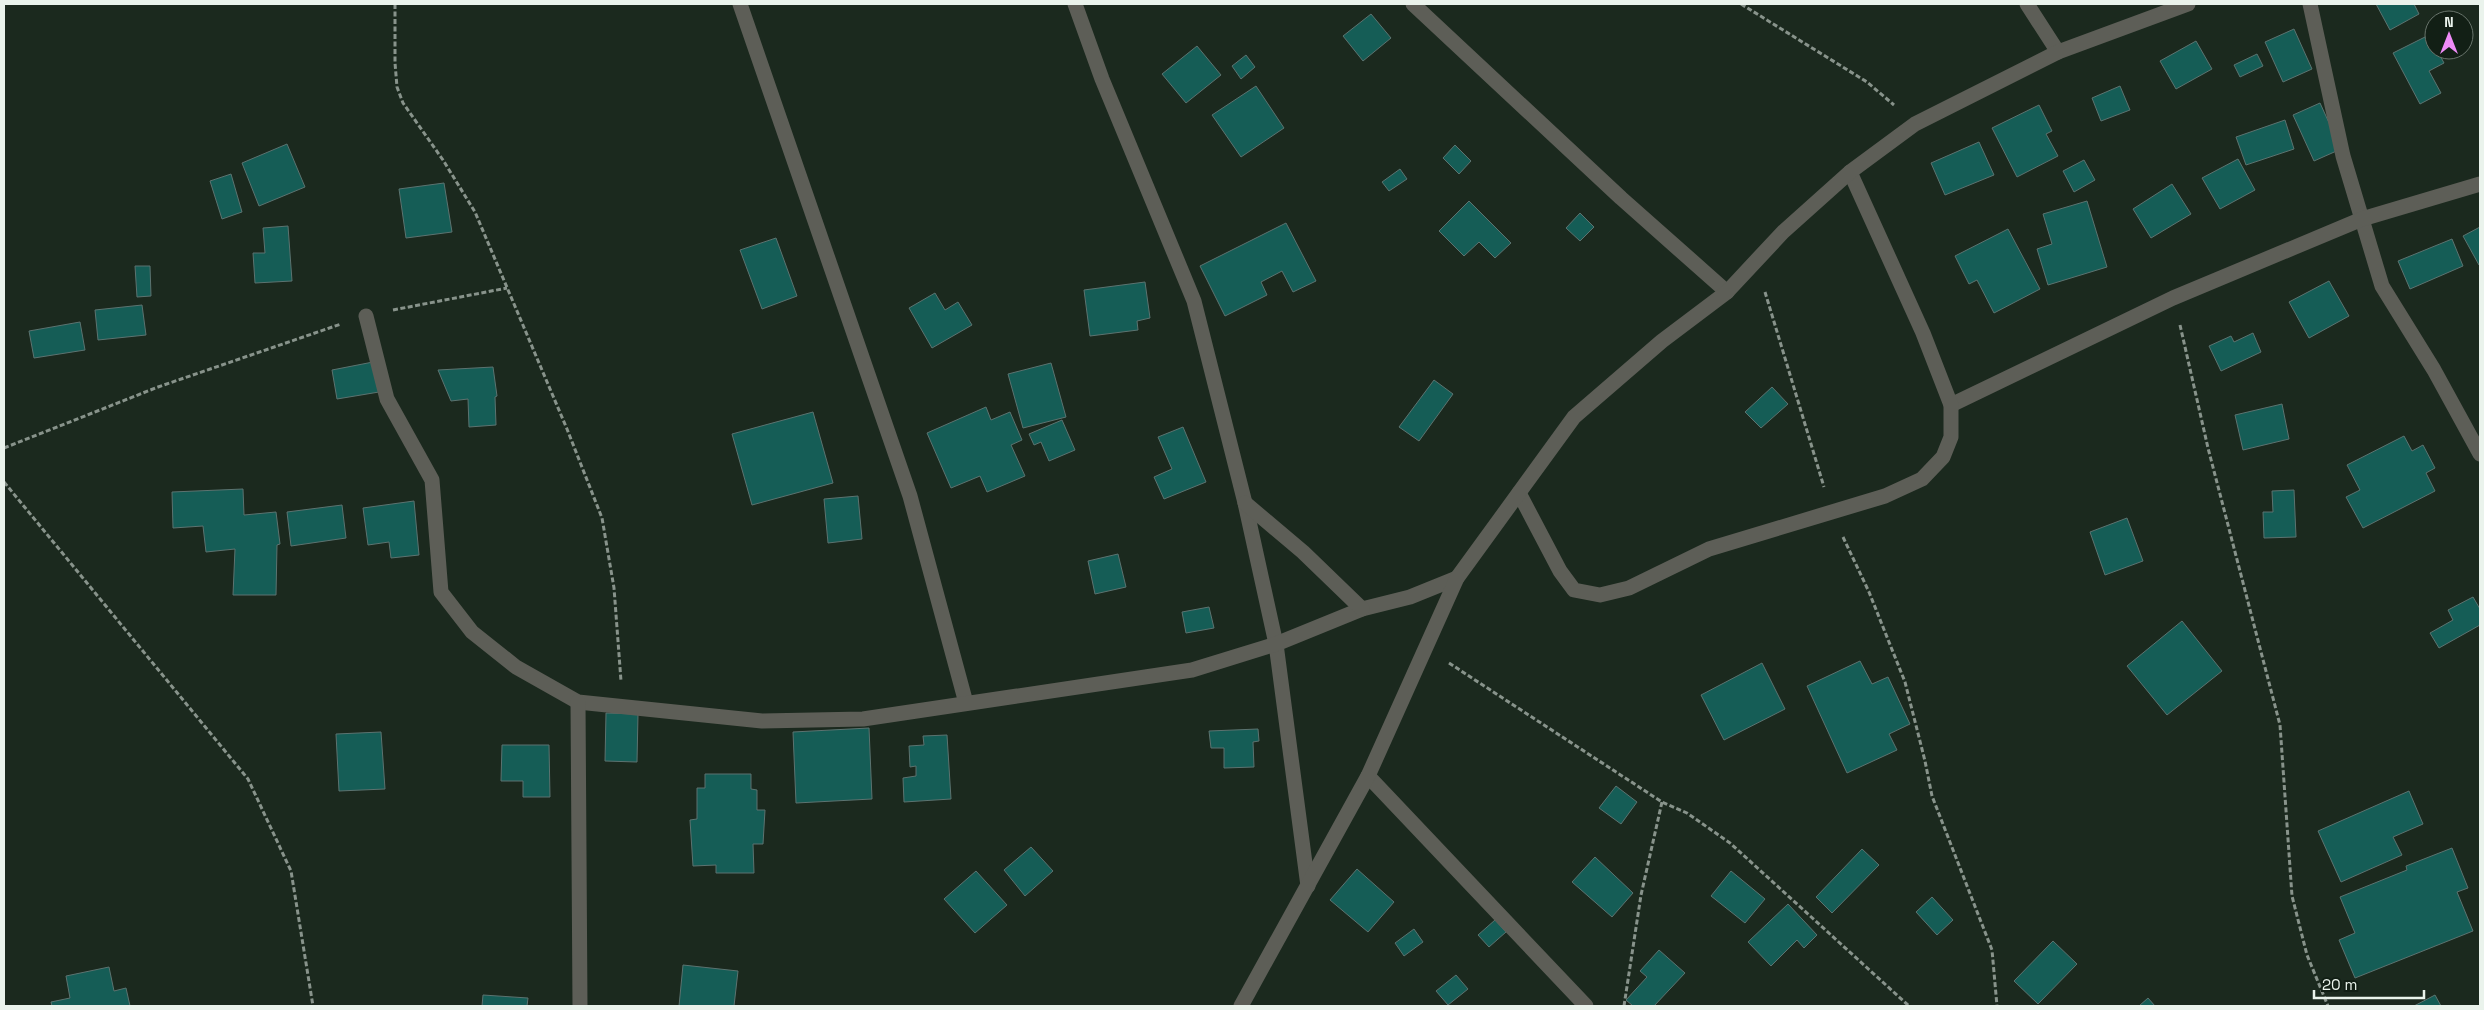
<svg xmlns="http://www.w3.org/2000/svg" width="2484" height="1010" font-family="'Space Grotesk',sans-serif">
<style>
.building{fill:#155d56;stroke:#5c7370}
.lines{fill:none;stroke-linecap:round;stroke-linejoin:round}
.path{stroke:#88938b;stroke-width:3;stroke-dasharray:5 2.5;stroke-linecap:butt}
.street{stroke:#5d5e57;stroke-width:15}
</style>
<rect width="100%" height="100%" fill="#1b291e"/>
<g class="building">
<polygon points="2376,4 2414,4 2419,14 2390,30"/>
<polygon points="1371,14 1391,38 1363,61 1343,36"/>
<polygon points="2294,29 2312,69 2283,82 2265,42"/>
<polygon points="2429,35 2434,50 2437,50 2444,63 2429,71 2441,93 2420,104 2393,53"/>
<polygon points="2196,41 2212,69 2176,89 2160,61"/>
<polygon points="1197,46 1221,75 1186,103 1162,74"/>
<polygon points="2257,54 2263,66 2240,77 2234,65"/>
<polygon points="1246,55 1255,67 1241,79 1232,66"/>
<polygon points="1256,86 1284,128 1241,157 1212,115"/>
<polygon points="2120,86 2130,110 2101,121 2092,98"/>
<polygon points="2320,103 2341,149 2314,161 2293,115"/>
<polygon points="2039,105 2052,131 2046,134 2058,156 2017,177 1992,128"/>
<polygon points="2285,120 2294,149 2246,165 2236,137"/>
<polygon points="1979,142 1994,175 1945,195 1931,163"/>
<polygon points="287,144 305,187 259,206 242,163"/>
<polygon points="1455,145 1471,161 1459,174 1443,158"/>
<polygon points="2238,159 2255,190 2220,209 2202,178"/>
<polygon points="2084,160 2095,180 2074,192 2063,171"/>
<polygon points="1400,169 1407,179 1389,191 1382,182"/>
<polygon points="231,174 242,212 222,219 210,181"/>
<polygon points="444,183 452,232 406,238 399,189"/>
<polygon points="2172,184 2191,214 2151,238 2133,209"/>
<polygon points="1469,201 1511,243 1495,258 1479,242 1464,256 1439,231"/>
<polygon points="2087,201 2107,267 2048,285 2037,249 2052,244 2043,214"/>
<polygon points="1580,213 1594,227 1580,241 1566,228"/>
<polygon points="1286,223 1316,281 1293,292 1282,271 1261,282 1267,295 1225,316 1200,266"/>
<polygon points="288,226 292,281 255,283 253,253 265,253 263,228"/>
<polygon points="2480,227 2480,264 2479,265 2463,236"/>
<polygon points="2008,229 2040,289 1994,313 1977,280 1969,284 1955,256"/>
<polygon points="776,238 797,296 762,309 740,250"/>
<polygon points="2452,239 2463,266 2410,289 2398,261"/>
<polygon points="135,266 150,266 151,296 137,297"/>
<polygon points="2329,281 2349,316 2309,338 2289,302"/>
<polygon points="1145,282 1150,318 1137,321 1138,330 1090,336 1084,290"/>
<polygon points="935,293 945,310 958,302 972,325 932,348 909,308"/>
<polygon points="142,305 146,335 98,340 95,310"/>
<polygon points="80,322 85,350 34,358 29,331"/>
<polygon points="2253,333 2261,352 2221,371 2209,346 2231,336 2234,342"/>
<polygon points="373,362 379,392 337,399 332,370"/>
<polygon points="1051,363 1066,417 1023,428 1008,374"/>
<polygon points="493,367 497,396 495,397 496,425 469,427 468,399 451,401 438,370"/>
<polygon points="1434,380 1453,394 1419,441 1399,427"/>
<polygon points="1772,387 1788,404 1761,428 1745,412"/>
<polygon points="2282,404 2289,439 2243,450 2235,415"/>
<polygon points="986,407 991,420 1010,412 1022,440 1011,445 1025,476 987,492 980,476 951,488 927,433"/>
<polygon points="813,412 833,483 752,505 732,434"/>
<polygon points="1062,420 1075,450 1049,461 1041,442 1034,445 1029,434"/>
<polygon points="1183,427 1206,482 1164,499 1154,477 1172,469 1158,437"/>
<polygon points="2404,436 2412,451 2423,445 2435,468 2426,473 2435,491 2363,528 2346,497 2360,490 2347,465"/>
<polygon points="243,489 244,515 276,512 280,544 277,545 276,595 233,595 235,549 206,552 203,526 173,528 172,492"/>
<polygon points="2294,490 2296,537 2264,538 2263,512 2273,512 2272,491"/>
<polygon points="858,496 862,539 828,543 824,499"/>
<polygon points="414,501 419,555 391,558 389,542 368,545 363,508"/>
<polygon points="342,505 346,538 291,546 287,512"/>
<polygon points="2127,518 2143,561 2105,575 2090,532"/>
<polygon points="1118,554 1126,587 1095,594 1088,561"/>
<polygon points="2473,597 2480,609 2480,625 2439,648 2430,633 2453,620 2448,610"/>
<polygon points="1209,607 1214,628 1186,633 1182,612"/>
<polygon points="2182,621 2222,671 2167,715 2127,666"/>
<polygon points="1860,661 1872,684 1888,677 1910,724 1889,734 1897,750 1847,773 1807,686"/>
<polygon points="1762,663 1785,709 1724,740 1701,695"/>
<polygon points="606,713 638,714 637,762 605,761"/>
<polygon points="869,728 872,799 796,803 793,732"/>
<polygon points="1258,729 1259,741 1253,742 1254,767 1224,768 1224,748 1211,748 1209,731"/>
<polygon points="381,732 385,789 339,791 336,734"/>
<polygon points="947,735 951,799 904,802 903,778 916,776 916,766 910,767 909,746 924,745 923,736"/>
<polygon points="502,745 549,745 550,797 523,797 523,781 501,781"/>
<polygon points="705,774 751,774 751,789 757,790 757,810 765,810 763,844 753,844 754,873 716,873 716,865 693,866 690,820 697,819 697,788 705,788"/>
<polygon points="1616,786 1637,802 1621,824 1599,808"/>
<polygon points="2409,791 2423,824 2393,837 2402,855 2341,882 2318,831"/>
<polygon points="1031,847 1053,871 1025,896 1004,870"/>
<polygon points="2452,848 2468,888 2457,892 2473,931 2355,978 2339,940 2355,933 2340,897 2407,870 2406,866"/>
<polygon points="1862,849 1879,865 1832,913 1816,897"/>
<polygon points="1595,857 1633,893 1612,917 1572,882"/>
<polygon points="1357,869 1394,902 1368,932 1330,900"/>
<polygon points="976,871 1007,905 975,933 944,899"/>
<polygon points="1731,871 1765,899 1745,923 1711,896"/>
<polygon points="1932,897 1953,920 1937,935 1916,912"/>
<polygon points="1788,904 1817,935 1804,948 1797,940 1771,966 1748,942"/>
<polygon points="1495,920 1506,932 1489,947 1478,935"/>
<polygon points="1414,929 1423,942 1404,956 1395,943"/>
<polygon points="2053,941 2077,964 2038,1004 2014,981"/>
<polygon points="1659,950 1685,973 1654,1006 1633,1006 1626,1000 1647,977 1640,971"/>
<polygon points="683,965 738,971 734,1006 679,1006"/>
<polygon points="109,967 114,991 126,988 130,1006 52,1006 51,1002 70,998 66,976"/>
<polygon points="1456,975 1468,989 1448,1005 1436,991"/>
<polygon points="483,995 528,998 527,1006 482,1006"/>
<polygon points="2435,995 2441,1006 2414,1006"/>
<polygon points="2148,998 2155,1006 2139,1006"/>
</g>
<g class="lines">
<g class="path">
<polyline points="395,4 395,63 397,87 403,103 443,160 475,212 567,429 602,518 614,588 621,681"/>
<polyline points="1741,4 1867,82 1894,105"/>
<polyline points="1765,292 1824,487"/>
<polyline points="393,310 507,288"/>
<polyline points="2180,325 2208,448 2280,725 2292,896 2307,955 2328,1006"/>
<polyline points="4,448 158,387 341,324"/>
<polyline points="4,482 248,779 291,871 313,1006"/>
<polyline points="1843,537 1869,592 1905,682 1925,761 1932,796 1992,950 1997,1006"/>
<polyline points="1449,663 1662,802 1687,813 1730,843 1909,1006"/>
<polyline points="1624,1006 1641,895 1662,802"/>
</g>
<g class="street">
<polyline points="740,4 910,496 966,703"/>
<polyline points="1075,4 1102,79 1194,301 1245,503 1276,644 1308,886"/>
<polyline points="1413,4 1621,198 1727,292"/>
<polyline points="2027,4 2058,52"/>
<polyline points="2310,4 2343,156 2382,286 2434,370 2480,454"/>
<polyline points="366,316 387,399 432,480 441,592 472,632 516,667 578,702 762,721 863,719 1192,670 1276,644 1362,609 1410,597 1457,578"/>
<polyline points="1951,405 2173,298 2362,219 2480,184"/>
<polyline points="1519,493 1560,571 1574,590 1600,595 1629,588 1709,549 1885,496 1922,479 1943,457 1951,437 1951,405 1923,333 1850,172"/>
<polyline points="1245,503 1303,552 1362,609"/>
<polyline points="578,702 580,1006"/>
<polyline points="1368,776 1586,1006"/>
<polyline points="1241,1006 1368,776 1457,578 1574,417 1662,341 1727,292 1783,232 1850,172 1915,124 2058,52 2188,4"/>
</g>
</g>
<rect width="2484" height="1010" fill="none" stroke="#eaf3ec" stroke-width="10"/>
<g transform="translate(2449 35)"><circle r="24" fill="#121f15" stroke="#68746b"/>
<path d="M0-4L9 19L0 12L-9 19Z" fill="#ef8bf7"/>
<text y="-8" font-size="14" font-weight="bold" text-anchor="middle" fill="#eaf3ec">N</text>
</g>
<path d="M2314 990v8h110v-8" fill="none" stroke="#eaf3ec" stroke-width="2.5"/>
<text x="2322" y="990" font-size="15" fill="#eaf3ec" stroke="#121f15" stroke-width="4" paint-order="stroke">20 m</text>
</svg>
